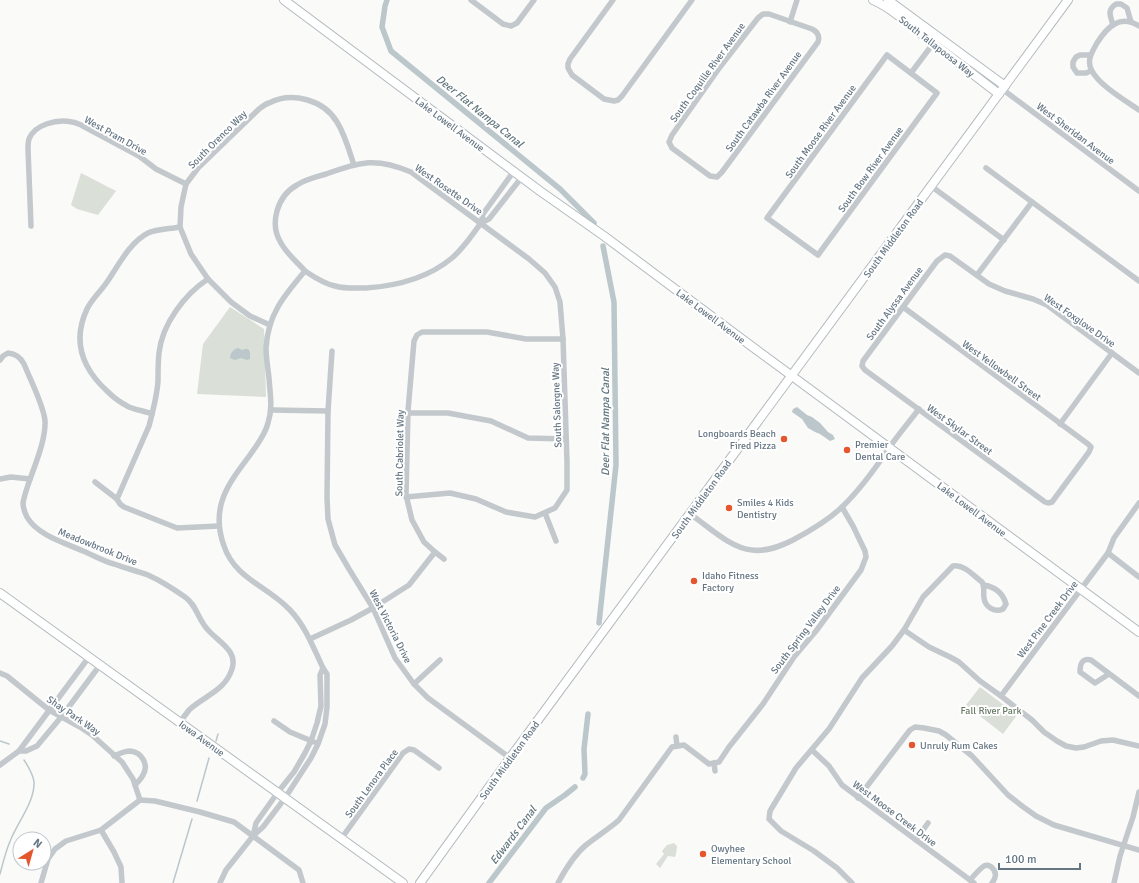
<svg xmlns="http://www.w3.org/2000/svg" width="1139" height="883" font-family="Signika,sans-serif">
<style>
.green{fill:#dadfd7}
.water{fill:#bbc7cb}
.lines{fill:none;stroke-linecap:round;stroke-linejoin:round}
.stream{stroke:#bbc7cb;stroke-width:1.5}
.canal{stroke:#bbc7cb;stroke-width:5.5}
.secondary-casing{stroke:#b3babf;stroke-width:10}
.street{stroke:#c3c8cc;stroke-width:5.5}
.secondary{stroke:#fff;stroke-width:8}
.poi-dot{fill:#e4572e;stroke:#fff;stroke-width:1.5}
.labels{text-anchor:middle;stroke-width:4;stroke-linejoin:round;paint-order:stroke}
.street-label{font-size:10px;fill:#657683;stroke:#fff}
.poi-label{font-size:10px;fill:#657683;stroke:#fff;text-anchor:start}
.park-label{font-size:10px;fill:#687a64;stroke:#fff}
.water-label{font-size:11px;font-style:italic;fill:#60757c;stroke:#fff}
</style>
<rect width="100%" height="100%" fill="#fafaf8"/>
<g class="green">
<polygon points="81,173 116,191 98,215 77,209 71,205"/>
<polygon points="230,307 264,329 266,397 197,394 203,344"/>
<polygon points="980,687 1017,715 1003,734 966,705"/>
<polygon points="674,843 677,846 676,854 675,857 668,856 660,868 656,864 664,854 662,851 667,845"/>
</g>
<g class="water">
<path d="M238 348 242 350 245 349H248L250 352V359L247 360 241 358 235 360 230 358C230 354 233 349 238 348Z"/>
<polygon points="797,407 807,415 812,417 820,423 828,432 833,435 835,439 830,441 820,434 815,432 808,428 802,419 792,412 793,409"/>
</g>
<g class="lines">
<g class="stream">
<polyline points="0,741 9,744"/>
<polyline points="216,741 218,734"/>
<polyline points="197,801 209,758"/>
<path d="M0 874C3 862 6 850 11 839 18 822 35 801 34 782 33 774 28 766 24 760"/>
<polyline points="173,883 192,819"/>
</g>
<g class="canal">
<polyline points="387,0 385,6 382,27 391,51 560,189 594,223"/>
<polyline points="599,623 616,465 614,302 603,246"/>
<polyline points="583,778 585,774 584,749 588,714"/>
<polyline points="489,883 546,808 565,795 575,787"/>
</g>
<defs>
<g id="secondary">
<polyline points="284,0 540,191 604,236 754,348 1139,632"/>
<path d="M873 0C889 7 903 19 916 30 944 51 971 73 999 94"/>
<polyline points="888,0 1005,86"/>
<polyline points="0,593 403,883"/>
<polyline points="420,883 510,758 1068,0"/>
</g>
</defs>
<use href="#secondary" class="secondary-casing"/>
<g class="street">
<polyline points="471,0 503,24 511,26 517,23 534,0"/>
<polyline points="613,0 570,59 568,64 568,68 572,75 604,99 614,101 618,100 622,96 692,0"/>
<path d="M763 14H769L812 29C818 32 820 36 818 42L722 172 717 177 710 176 672 148 669 142 672 135 720 67 758 18Z"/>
<polyline points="790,22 797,0"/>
<path d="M1113 25C1110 15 1107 10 1116 4H1121L1127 8 1131 22"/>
<path d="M1139 26C1120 14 1107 27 1097 43 1092 52 1086 61 1092 71 1099 85 1126 101 1139 110"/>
<polygon points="887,55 937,93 818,255 767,218"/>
<polyline points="1090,55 1080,55 1076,57 1073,62 1073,67 1077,73 1086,73 1091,71"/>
<polyline points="911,73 935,41"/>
<polyline points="1002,89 1139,191"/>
<polyline points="986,168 1139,281"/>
<polyline points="514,171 483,214 481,223 489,219 522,177"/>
<polyline points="931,186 1004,240"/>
<path d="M31 226 28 149C28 146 28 142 29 139 35 124 57 119 72 122 75 122 78 124 81 125L139 156 156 169 186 184"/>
<path d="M305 271C297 262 287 254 281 243 269 224 277 196 297 185 306 179 316 177 326 174 361 162 375 157 411 172L529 259 545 273 555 287 560 302 563 339 567 462V490L555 508 535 517 506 512 476 499 450 493 406 497"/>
<polyline points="977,275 1032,202"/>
<polyline points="903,307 1088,444 1091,447 1089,452 1052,502 1048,503 1045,502 865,370 862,366 863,361 937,261 945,255 950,256 989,284 1005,291 1033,299 1047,305 1139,373"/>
<path d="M270 325 250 316 231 302 208 279 191 254 180 227 181 207 186 184 198 168 259 109C262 107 265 104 269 103 292 91 324 100 337 122 345 135 349 150 354 165"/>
<polyline points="332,351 328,411 327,498 328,519 335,545 349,569 373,608 395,658 414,684 428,698 510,758"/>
<path d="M0 360 3 356 8 353C16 354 20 357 24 364 30 379 44 406 45 421 46 440 34 467 28 485 26 491 24 497 23 503 23 508 25 513 27 517 37 535 65 543 83 551 93 555 103 561 114 564 125 568 137 571 148 575 159 580 175 590 185 597 197 605 198 621 209 631 219 642 238 651 232 669 225 691 204 696 189 710 186 714 183 718 180 722"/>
<polyline points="272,410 328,411"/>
<polyline points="408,413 448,413 491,421 528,438 566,439"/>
<path d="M152 414C145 411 136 410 129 407 121 403 113 397 107 391 82 368 72 341 87 309 92 299 101 291 107 282 118 266 130 242 148 233 157 229 170 229 180 227"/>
<polyline points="1060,424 1112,353"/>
<polyline points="0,479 11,477 30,479"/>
<polyline points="95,482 117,499 120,504 124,507 177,528 219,526"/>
<path d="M117 499 149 426C153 411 157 396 158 381 158 372 158 362 159 353 162 324 185 294 208 279"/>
<polyline points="545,513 556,541"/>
<path d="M690 514C708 526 730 548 752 550 767 552 781 546 793 540 810 531 827 521 841 508 860 490 875 469 889 448 898 435 909 422 919 409"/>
<polyline points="1108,553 1139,577"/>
<polyline points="444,559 435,552 424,542 412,520 406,495 408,411 414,341 417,335 422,332 487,332 526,339 563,339"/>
<polyline points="904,630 929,647 950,657 959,662 980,681 1001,696 1032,720 1044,732 1057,741 1066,746 1076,748 1084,747 1101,741 1113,740 1139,746"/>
<polyline points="310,639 351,620 373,608 409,585 435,552"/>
<path d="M323 668C313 647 306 627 290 610 268 586 235 579 224 546 210 507 228 484 250 455 257 445 265 435 268 423 273 408 270 394 269 378 268 368 266 358 266 348 268 314 284 296 305 271 314 277 324 284 335 286 345 289 356 288 366 288 396 286 428 278 452 258 464 248 472 235 481 223"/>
<polygon points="323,668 327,674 327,707 325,724 318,744 311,758 285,798 263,827 253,836 256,823 278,792 294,772 305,753 311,741 317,723 321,706 320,675"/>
<polyline points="0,673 7,676 49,710 80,727 92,735 122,762 133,779 140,800"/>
<path d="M1109 674 1095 683 1080 672C1080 664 1082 658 1091 660L1139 696"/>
<polyline points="414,684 440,660"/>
<polyline points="1001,696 1108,553 1114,538 1139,503"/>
<polyline points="274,721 290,732 314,742"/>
<polyline points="676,737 677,746"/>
<polyline points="812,750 829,766 842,785 850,791 974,883"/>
<polyline points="19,751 26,751 37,746 62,716 100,665"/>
<path d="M114 756C119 754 124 751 130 751 142 752 149 765 143 775 141 779 138 782 135 785"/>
<polyline points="714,763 715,771"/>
<polyline points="0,765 19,751 89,657"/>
<polyline points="858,798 910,730 915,727 924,728 939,731 946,735 972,756 1008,795 1022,806 1036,816 1054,825 1139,850"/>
<polyline points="140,800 155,801 200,812 234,822 299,870 303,883"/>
<polyline points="101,830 114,852 121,867 122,883"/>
<polyline points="341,839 403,753 409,749 414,750 439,768"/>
<polyline points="916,840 928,823"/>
<path d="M970 880C974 876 979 869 984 866 990 863 997 871 995 877 995 878 993 882 992 883"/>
<polyline points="41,883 48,859 55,849 66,841 101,830 140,800"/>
<polyline points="220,883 226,870 253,836"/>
<path d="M558 883C565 870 575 854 586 845 597 836 609 829 619 820L672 747 684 745 709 764 719 762 729 747 763 704 794 657 816 631 861 570 866 557 865 551 853 526 842 507"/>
<path d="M852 883 837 868 814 851 781 831 769 819 770 811 796 768 829 729 862 678 892 646 904 630 923 597 953 566C964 564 974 576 982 582 985 587 983 593 984 598 985 607 995 613 1003 609L1006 604C1003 593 995 587 984 585"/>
<polyline points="1114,883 1120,856 1133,817 1139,792"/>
</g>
<use href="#secondary" class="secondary"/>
</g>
<g class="poi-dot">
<circle cx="784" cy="439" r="4"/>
<circle cx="847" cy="450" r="4"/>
<circle cx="729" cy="508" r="4"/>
<circle cx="694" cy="581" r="4"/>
<circle cx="912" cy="745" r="4"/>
<circle cx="703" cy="854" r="4"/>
</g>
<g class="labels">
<g class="street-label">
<text transform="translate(937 46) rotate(38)" y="4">South Tallapoosa Way</text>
<text transform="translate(707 72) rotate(-54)" y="4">South Coquille River Avenue</text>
<text transform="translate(763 101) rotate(-54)" y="4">South Catawba River Avenue</text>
<text transform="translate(450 124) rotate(37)" y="4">Lake Lowell Avenue</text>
<text transform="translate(820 131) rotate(-54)" y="4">South Moose River Avenue</text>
<text transform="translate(1076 133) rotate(37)" y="4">West Sheridan Avenue</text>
<text transform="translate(116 135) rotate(29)" y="4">West Pram Drive</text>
<text transform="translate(217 139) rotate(-45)" y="4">South Orenco Way</text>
<text transform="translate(870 169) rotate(-54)" y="4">South Bow River Avenue</text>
<text transform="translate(449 189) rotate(35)" y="4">West Rosette Drive</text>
<text transform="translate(893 238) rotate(-54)" y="4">South Middleton Road</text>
<text transform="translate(894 303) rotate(-54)" y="4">South Alyssa Avenue</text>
<text transform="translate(711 316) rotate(37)" y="4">Lake Lowell Avenue</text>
<text transform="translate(1080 320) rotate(35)" y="4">West Foxglove Drive</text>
<text transform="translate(1002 370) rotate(36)" y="4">West Yellowbell Street</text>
<text transform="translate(556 405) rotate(-92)" y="4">South Salorgne Way</text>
<text transform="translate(960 429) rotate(36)" y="4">West Skylar Street</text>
<text transform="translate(399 453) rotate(-89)" y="4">South Cabriolet Way</text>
<text transform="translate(701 499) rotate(-54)" y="4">South Middleton Road</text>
<text transform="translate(972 509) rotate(37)" y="4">Lake Lowell Avenue</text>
<text transform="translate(98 546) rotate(22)" y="4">Meadowbrook Drive</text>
<text transform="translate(1047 619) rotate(-53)" y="4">West Pine Creek Drive</text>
<text transform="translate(391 626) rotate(63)" y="4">West Victoria Drive</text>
<text transform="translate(805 629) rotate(-53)" y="4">South Spring Valley Drive</text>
<text transform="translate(74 715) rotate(34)" y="4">Shay Park Way</text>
<text transform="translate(202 738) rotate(36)" y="4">Iowa Avenue</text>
<text transform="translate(509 760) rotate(-54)" y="4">South Middleton Road</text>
<text transform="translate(371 783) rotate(-54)" y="4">South Lenora Place</text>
<text transform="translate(895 813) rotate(37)" y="4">West Moose Creek Drive</text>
</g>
<g class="poi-label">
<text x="776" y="437" text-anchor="end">Longboards Beach<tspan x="776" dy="12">Fired Pizza</tspan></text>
<text x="855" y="448">Premier<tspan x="855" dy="12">Dental Care</tspan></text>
<text x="737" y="506">Smiles 4 Kids<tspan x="737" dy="12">Dentistry</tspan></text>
<text x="702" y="579">Idaho Fitness<tspan x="702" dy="12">Factory</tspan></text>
<text x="920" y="749">Unruly Rum Cakes</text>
<text x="711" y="852">Owyhee<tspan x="711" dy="12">Elementary School</tspan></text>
</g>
<g class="park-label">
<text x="991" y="714">Fall River Park</text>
</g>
<g class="water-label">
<text transform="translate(480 111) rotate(39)" y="4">Deer Flat Nampa Canal</text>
<text transform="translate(605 422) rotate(-90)" y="4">Deer Flat Nampa Canal</text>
<text transform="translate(513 835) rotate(-53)" y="4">Edwards Canal</text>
</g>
</g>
<g transform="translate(32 851) rotate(37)"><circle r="19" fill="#ffffff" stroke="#c1c8cd"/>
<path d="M0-3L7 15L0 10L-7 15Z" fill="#e4572e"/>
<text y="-6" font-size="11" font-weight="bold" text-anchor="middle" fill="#657683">N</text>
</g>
<path d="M999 863v6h81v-6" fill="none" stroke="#657683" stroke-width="2"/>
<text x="1005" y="863" font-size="12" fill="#657683" stroke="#ffffff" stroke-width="3" paint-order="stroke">100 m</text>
</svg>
